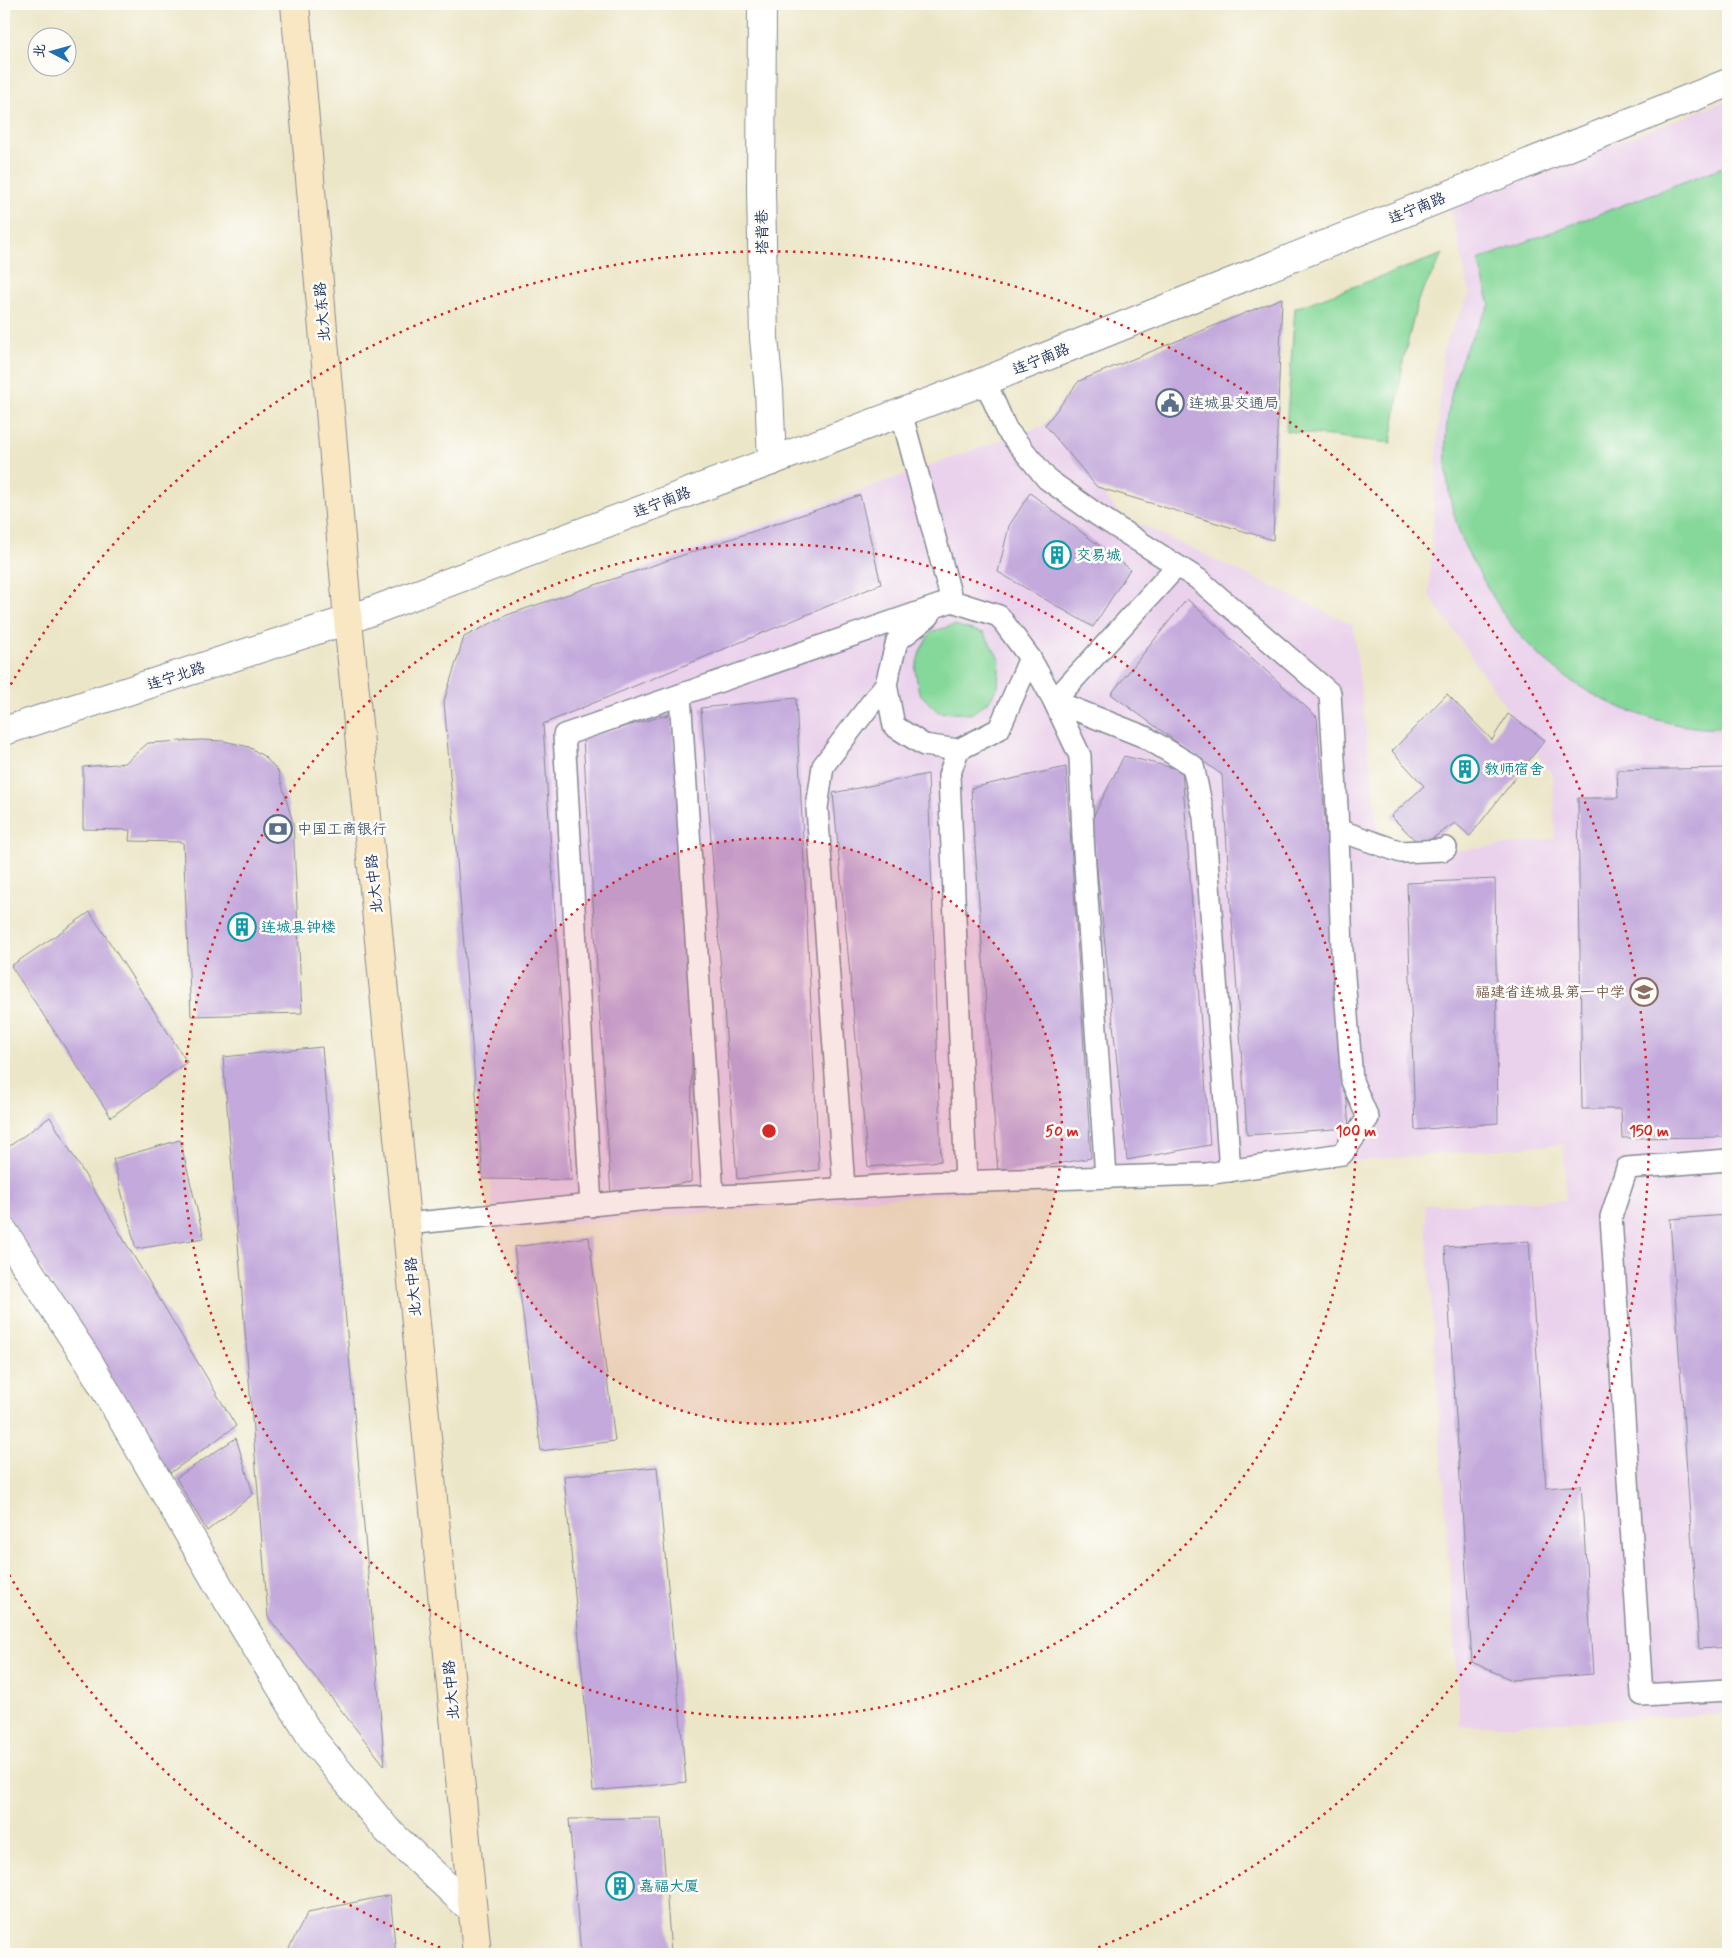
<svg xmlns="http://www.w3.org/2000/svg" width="1732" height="1958" font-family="Mynerve,'LXGW WenKai TC',sans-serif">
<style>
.built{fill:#ead1ec}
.green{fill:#86d89a;stroke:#50847c}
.building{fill:#c3a9dc}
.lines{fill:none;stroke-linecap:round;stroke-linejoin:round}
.service-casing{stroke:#848a93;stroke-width:24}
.minor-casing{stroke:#848a93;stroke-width:30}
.tertiary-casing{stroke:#848a93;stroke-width:30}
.secondary-casing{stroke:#848a93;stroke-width:30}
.service{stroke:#fff;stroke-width:21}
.minor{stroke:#fff;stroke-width:28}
.tertiary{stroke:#fff;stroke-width:28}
.secondary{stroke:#f9e7c3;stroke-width:28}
.ring{fill:none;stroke:#d62828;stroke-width:2.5;stroke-dasharray:2.5 5}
.labels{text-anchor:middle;stroke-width:5;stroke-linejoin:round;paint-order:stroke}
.street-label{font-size:15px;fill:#1b2f5e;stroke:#fdfcf7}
.service-label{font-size:15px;fill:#4e5e75;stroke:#fdfcf7;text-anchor:start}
.culture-label{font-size:15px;fill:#0d838f;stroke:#fdfcf7;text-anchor:start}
.education-label{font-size:15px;fill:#785e54;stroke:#fdfcf7;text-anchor:end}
.centre{fill:#d62828;stroke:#fdfcf7;stroke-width:2.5}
.ring-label{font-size:15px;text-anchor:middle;font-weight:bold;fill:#d62828;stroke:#fdfcf7;stroke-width:5;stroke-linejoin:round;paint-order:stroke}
</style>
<rect width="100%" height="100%" fill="#fdfcf7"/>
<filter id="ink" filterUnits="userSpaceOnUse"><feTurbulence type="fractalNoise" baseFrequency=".02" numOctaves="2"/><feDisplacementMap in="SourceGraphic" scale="10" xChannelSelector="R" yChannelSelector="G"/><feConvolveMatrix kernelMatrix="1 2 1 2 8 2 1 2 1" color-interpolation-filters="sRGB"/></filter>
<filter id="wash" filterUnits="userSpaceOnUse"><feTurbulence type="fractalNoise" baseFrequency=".0096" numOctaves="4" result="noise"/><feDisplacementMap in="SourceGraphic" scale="20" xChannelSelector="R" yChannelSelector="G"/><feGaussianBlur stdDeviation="1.12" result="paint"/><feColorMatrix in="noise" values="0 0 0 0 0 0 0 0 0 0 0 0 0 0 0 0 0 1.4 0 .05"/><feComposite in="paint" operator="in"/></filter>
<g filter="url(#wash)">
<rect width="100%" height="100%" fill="#ece6c8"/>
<polygon class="built" points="1728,100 1728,1714 1460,1727 1425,1205 1566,1200 1564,1144 495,1230 445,710 464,637 507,615 1045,425 1121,515 1353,625 1382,860 1555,839 1553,776 1429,595 1443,349 1470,293 1450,207"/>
<g class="green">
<path d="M1728 165V728C1717 728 1705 729 1694 727 1620 718 1551 679 1507 619 1500 610 1495 599 1489 590 1483 579 1476 568 1470 557 1439 496 1438 414 1465 351 1472 335 1481 320 1490 305L1478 260Z"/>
<polygon points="1443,254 1418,300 1404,357 1391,443 1286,431 1295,308"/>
<polygon points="954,625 984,633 1000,660 998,686 989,701 971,714 938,712 919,693 915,669 921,649 931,632"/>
</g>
<g id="blocks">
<g class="building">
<polygon points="1282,298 1273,540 1097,487 1045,425 1079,381"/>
<polygon points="1030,493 1130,569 1093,627 998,572 1009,526"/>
<polygon points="860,495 881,584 543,724 572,1180 483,1179 444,701 464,637 507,615"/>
<polygon points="1187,599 1317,717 1349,1128 1247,1135 1222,775 1111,694"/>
<polygon points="1447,694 1492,740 1508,714 1545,740 1470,836 1455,823 1421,846 1391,816 1424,786 1392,751"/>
<polygon points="796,698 819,1170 737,1179 701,708"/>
<polygon points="671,714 686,884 692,1054 691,1182 611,1195 583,738"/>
<polygon points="201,740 224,741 249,747 265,757 278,771 293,823 302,1013 191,1016 183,842 129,841 130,830 83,829 83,767 125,763 148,743"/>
<polygon points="1124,756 1182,770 1210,1145 1127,1160 1092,819"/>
<polygon points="1066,767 1091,1158 998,1174 971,788"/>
<polygon points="1728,768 1728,1137 1622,1138 1621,1109 1582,1109 1578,798 1618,798 1617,770"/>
<polygon points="928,774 941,1161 868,1167 833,793"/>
<polygon points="1495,879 1498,1123 1415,1130 1407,883"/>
<polygon points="90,912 187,1062 111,1117 11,966"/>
<polygon points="322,1047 385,1766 268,1617 223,1057"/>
<polygon points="50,1117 236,1426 170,1473 4,1210 4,1150"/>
<polygon points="180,1140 204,1238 136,1249 113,1159"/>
<polygon points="1728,1215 1728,1647 1699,1649 1670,1219"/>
<polygon points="589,1237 615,1441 541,1451 514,1247"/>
<polygon points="1529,1241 1546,1488 1581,1485 1593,1674 1512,1680 1472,1662 1445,1247"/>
<polygon points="236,1438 253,1494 207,1531 176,1478"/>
<polygon points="657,1467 686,1782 593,1791 564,1476"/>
<polygon points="661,1818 671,1954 581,1954 569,1819"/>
<polygon points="390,1895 396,1954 286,1954 308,1912"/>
</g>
</g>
</g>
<g filter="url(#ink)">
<use href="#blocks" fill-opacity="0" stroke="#848a93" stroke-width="1"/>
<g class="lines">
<defs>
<g id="service">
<polyline points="901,412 952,601 999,616 1030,658 1054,701 1145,737 1193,766 1204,817 1230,1171"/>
<polyline points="929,616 897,641 886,684 894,726 924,745 958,750"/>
<polyline points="680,695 713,1196"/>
<polyline points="1338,830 1401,852 1443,850 1446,848"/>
<polyline points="1728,1160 1627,1168 1611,1217 1642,1695 1728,1690"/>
<polyline points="1106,1177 1083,837 1080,756 1054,701 1177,566"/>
<polyline points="966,1182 949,776 958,750 999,729 1030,658"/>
<polyline points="844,1188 817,808 823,766 886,684"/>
<polyline points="591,1206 564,735 952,601"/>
<polyline points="407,1224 659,1198 744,1195 926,1183 1207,1174 1342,1154 1368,1118 1352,1081 1342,950 1337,807 1330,693 1198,579 1099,516 1047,479 1006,429 985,381"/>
</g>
<g id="minor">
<polyline points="762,4 761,190 764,338 769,390 772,461"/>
<polyline points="4,1232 89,1362 220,1588 313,1740 387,1830 472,1910"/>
</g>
<polyline id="tertiary" points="4,731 348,620 985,381 1728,83"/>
<polyline id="secondary" points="295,4 348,620 477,1954"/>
</defs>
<use href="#service" class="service-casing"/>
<use href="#minor" class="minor-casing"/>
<use href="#tertiary" class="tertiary-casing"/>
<use href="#secondary" class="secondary-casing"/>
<use href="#service" class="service"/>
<use href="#minor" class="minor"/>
<use href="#tertiary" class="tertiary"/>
<use href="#secondary" class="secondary"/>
</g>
</g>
<circle cx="769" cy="1131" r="293" fill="#d62828" fill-opacity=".12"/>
<g class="ring">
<circle cx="769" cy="1131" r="293"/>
<circle cx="769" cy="1131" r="587"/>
<path d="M454 1953A880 880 0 0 1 7 1571M7 691A880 880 0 1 1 1084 1953"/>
</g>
<defs>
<symbol id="civic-ring" viewBox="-11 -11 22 22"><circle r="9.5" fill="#fdfcf7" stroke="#5c6f8a" stroke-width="1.5"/><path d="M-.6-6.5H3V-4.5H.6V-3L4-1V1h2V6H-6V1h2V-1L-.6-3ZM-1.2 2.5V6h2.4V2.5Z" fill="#5c6f8a"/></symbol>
<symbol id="building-ring" viewBox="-11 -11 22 22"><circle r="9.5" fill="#fdfcf7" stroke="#0f9aa8" stroke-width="1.5"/><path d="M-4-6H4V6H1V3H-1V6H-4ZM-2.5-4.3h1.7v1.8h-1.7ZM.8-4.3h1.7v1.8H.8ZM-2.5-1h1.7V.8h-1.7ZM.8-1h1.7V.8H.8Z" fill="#0f9aa8"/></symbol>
<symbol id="bank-ring" viewBox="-11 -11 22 22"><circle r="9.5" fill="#fdfcf7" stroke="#5c6f8a" stroke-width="1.5"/><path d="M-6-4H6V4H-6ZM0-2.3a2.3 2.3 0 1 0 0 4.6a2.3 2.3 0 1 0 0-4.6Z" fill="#5c6f8a"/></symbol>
<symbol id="school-ring" viewBox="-11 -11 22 22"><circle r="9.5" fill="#fdfcf7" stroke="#8d6e63" stroke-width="1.5"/><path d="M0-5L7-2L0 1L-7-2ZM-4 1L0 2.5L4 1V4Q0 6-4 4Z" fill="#8d6e63"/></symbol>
</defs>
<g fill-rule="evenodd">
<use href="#civic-ring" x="1154" y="387" width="32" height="32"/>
<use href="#building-ring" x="1041" y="539" width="32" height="32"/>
<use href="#building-ring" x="1449" y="753" width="32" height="32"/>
<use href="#bank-ring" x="262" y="813" width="32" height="32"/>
<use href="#building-ring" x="226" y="911" width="32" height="32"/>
<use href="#school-ring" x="1628" y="976" width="32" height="32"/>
<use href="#building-ring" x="604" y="1870" width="32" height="32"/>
</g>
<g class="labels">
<g class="street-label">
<text transform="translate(1417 208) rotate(-22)" y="5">连宁南路</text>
<text transform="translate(762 232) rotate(-91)" y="5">塔背巷</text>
<text transform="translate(322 312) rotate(-95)" y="5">北大东路</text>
<text transform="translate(1041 359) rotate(-22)" y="5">连宁南路</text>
<text transform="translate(662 502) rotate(-21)" y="5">连宁南路</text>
<text transform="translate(176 676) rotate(-18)" y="5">连宁北路</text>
<text transform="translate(374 884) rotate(-96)" y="5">北大中路</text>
<text transform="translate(413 1287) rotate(-95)" y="5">北大中路</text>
<text transform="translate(451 1690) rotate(-95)" y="5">北大中路</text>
</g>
<g class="service-label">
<text x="1189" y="408">连城县交通局</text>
<text x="297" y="834">中国工商银行</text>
</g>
<g class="culture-label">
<text x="1076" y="560">交易城</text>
<text x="1484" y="774">教师宿舍</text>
<text x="261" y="932">连城县钟楼</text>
<text x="639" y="1891">嘉福大厦</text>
</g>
<g class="education-label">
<text x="1625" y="997">福建省连城县第一中学</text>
</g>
</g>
<circle cx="769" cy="1131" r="8" class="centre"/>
<g class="ring-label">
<text x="1062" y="1136">50 m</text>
<text x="1356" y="1136">100 m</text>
<text x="1649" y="1136">150 m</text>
</g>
<rect width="1732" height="1958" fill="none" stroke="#fdfcf7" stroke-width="20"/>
<g transform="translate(52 52) rotate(276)"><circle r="24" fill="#fdfcf7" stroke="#a3aaba"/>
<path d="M0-4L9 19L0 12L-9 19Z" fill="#1f6fb2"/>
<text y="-8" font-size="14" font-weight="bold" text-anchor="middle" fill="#1b2f5e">北</text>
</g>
</svg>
